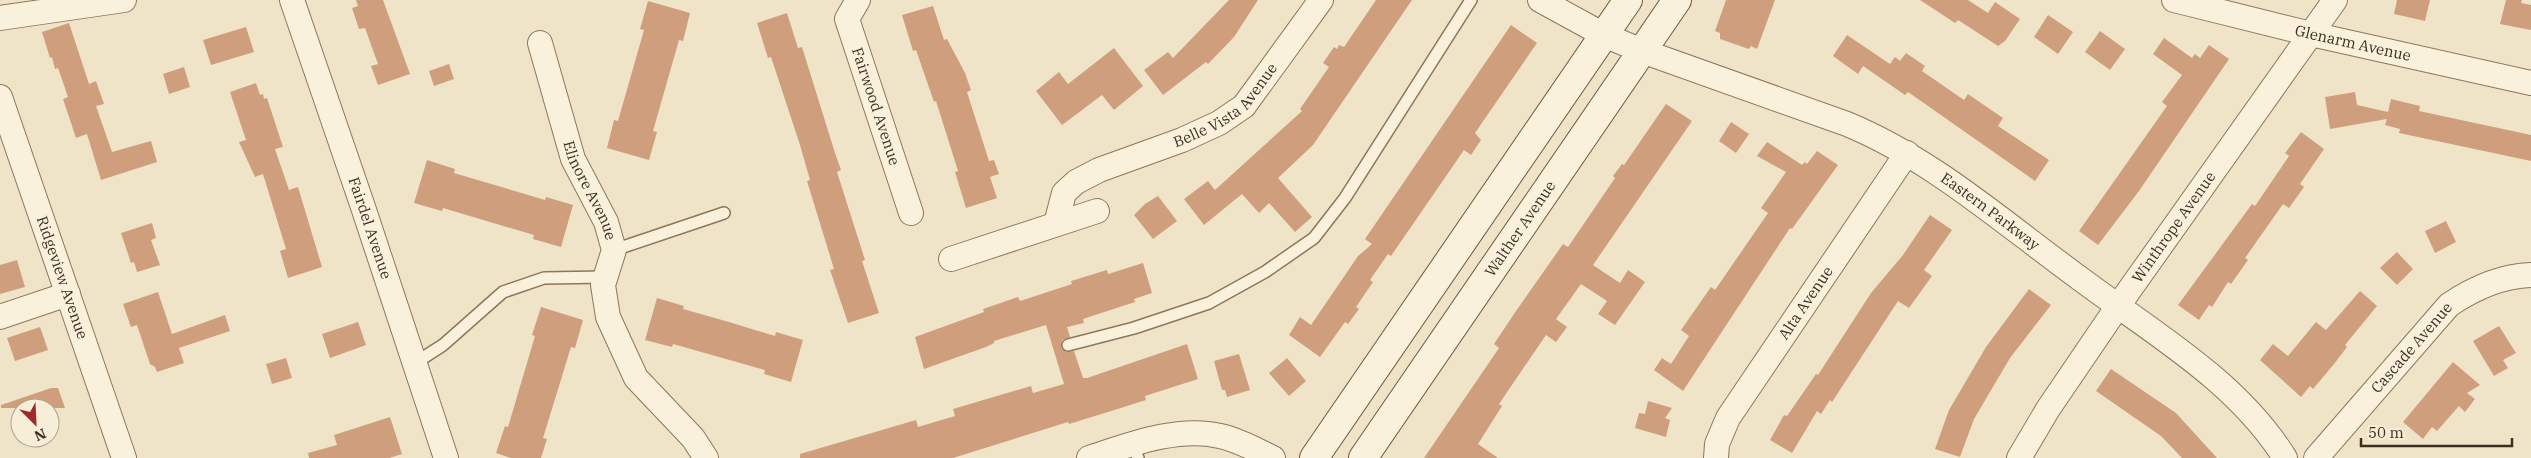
<svg xmlns="http://www.w3.org/2000/svg" width="2531" height="458" font-family="'IBM Plex Serif',serif">
<style>
.building{fill:#cf9f7d}
.lines{fill:none;stroke-linecap:round;stroke-linejoin:round}
.service-casing{stroke:#8d765c;stroke-width:14}
.minor-casing{stroke:#8d765c;stroke-width:26}
.secondary-casing{stroke:#6f573f;stroke-width:30}
.service{stroke:#faf1dc;stroke-width:11}
.minor{stroke:#faf1dc;stroke-width:24}
.secondary{stroke:#faf1dc;stroke-width:28}
.labels{text-anchor:middle;stroke-width:4;stroke-linejoin:round;paint-order:stroke}
.street-label{font-size:15px;fill:#3d2e20;stroke:#f7eed8}
</style>
<rect width="100%" height="100%" fill="#f0e4c8"/>
<g class="building">
<polygon points="356,0 383,0 410,74 378,85 371,66 378,64 365,28 359,29 352,8 358,6"/>
<polygon points="1229,0 1258,0 1234,37 1208,64 1206,62 1163,95 1144,70 1168,52 1173,58"/>
<polygon points="1376,0 1412,0 1313,145 1278,178 1312,217 1295,232 1269,203 1259,213 1242,194 1204,225 1184,199 1208,181 1215,190 1302,111 1300,109 1329,67 1323,63 1334,47 1337,49 1339,45 1344,47"/>
<polygon points="1726,0 1775,0 1757,49 1751,46 1749,49 1720,39 1720,33 1715,31"/>
<polygon points="1920,0 1968,0 1988,13 1995,2 2020,19 2005,41 1998,46 1958,20 1955,23"/>
<polygon points="2397,0 2430,0 2425,21 2394,14"/>
<polygon points="2506,0 2522,0 2521,3 2531,5 2531,30 2500,24"/>
<polygon points="648,1 690,13 683,41 679,40 653,131 657,132 649,160 607,148 614,120 618,121 644,30 640,29"/>
<polygon points="933,6 944,40 947,39 965,73 971,90 967,92 989,161 994,160 999,174 990,177 997,198 966,208 955,172 958,171 936,101 934,102 916,50 913,51 902,15"/>
<polygon points="787,13 798,48 802,47 835,153 841,170 837,172 865,260 862,261 879,313 848,323 830,270 834,269 807,181 810,180 800,145 771,57 768,58 757,23"/>
<polygon points="2048,15 2073,32 2058,54 2034,37"/>
<polygon points="69,23 89,84 96,81 104,104 96,106 112,152 151,141 157,162 101,180 87,134 76,138 63,99 68,97 58,68 55,69 52,57 50,58 42,32"/>
<polygon points="1511,25 1537,43 1475,133 1481,140 1471,155 1464,150 1391,256 1388,254 1370,280 1373,282 1356,307 1359,309 1348,324 1345,322 1320,357 1289,335 1300,317 1311,325 1358,256 1372,244 1365,239"/>
<polygon points="246,27 254,52 211,65 203,40"/>
<polygon points="2100,31 2125,49 2110,70 2085,52"/>
<polygon points="1847,35 1890,64 1895,57 1900,61 1906,53 1925,66 1922,71 1964,100 1968,94 2003,118 1998,126 2049,160 2035,181 1908,92 1905,95 1863,66 1858,74 1833,56"/>
<polygon points="2164,38 2192,58 2195,54 2200,58 2209,45 2229,59 2139,191 2098,245 2079,231 2167,106 2162,102 2182,75 2153,54"/>
<polygon points="1114,48 1143,86 1114,110 1102,95 1062,125 1036,91 1059,72 1068,84"/>
<polygon points="449,64 454,79 434,86 429,71"/>
<polygon points="184,67 190,87 169,94 163,74"/>
<polygon points="256,83 260,95 263,94 264,99 267,98 283,147 275,149 289,190 298,187 322,267 288,278 280,251 286,249 263,174 255,177 239,142 246,140 230,92"/>
<polygon points="2355,92 2357,105 2388,112 2391,99 2420,106 2419,111 2531,135 2531,161 2399,133 2400,129 2385,125 2387,119 2330,129 2325,97"/>
<polygon points="1666,104 1692,121 1593,265 1620,283 1628,270 1645,282 1615,325 1598,314 1607,301 1581,284 1556,319 1567,327 1556,342 1546,335 1499,404 1502,406 1478,444 1498,458 1424,458 1499,348 1494,344 1516,311 1563,244 1568,247 1615,178 1613,176 1622,164 1624,165"/>
<polygon points="1731,122 1749,134 1736,153 1719,141"/>
<polygon points="2301,132 2324,149 2300,184 2304,187 2289,208 2283,204 2245,258 2248,260 2231,284 2228,282 2212,307 2209,305 2199,320 2178,305 2252,204 2255,206 2289,156 2285,153"/>
<polygon points="1767,142 1802,165 1805,162 1807,164 1817,151 1838,165 1792,229 1790,228 1683,391 1654,370 1662,358 1671,364 1689,336 1681,330 1711,287 1715,290 1768,213 1761,208 1786,172 1757,156"/>
<polygon points="427,160 455,169 454,173 545,200 546,197 573,205 561,247 533,239 534,235 443,208 442,211 414,203"/>
<polygon points="1158,196 1177,221 1153,239 1134,215 1145,204"/>
<polygon points="1930,215 1952,230 1924,270 1932,276 1909,308 1898,301 1832,402 1830,400 1821,414 1817,411 1792,453 1770,440 1784,415 1787,416 1816,374 1818,375 1871,293 1903,255"/>
<polygon points="2446,221 2456,242 2435,253 2425,231"/>
<polygon points="152,223 156,238 151,240 160,265 137,272 134,262 131,263 121,233"/>
<polygon points="2397,252 2413,269 2397,285 2380,268"/>
<polygon points="17,260 25,287 0,294 0,265"/>
<polygon points="1143,263 1152,293 1134,299 1135,302 1083,319 1084,323 1067,327 1070,337 1062,340 1061,347 1066,352 1074,351 1083,378 1087,378 1187,344 1198,379 1145,396 1146,400 1124,407 1069,424 1068,422 953,458 800,458 800,454 916,420 918,427 955,416 953,409 1031,386 1033,393 1064,384 1046,325 994,341 994,343 986,347 924,369 915,337 984,312 983,309 1018,297 1020,301 1072,284 1071,281 1107,270 1108,274"/>
<polygon points="2029,289 2051,305 2010,358 1974,419 1960,457 1935,449 1949,410 1986,347"/>
<polygon points="2360,291 2377,306 2345,345 2347,347 2334,364 2313,389 2310,386 2301,397 2260,360 2273,344 2288,356 2316,322 2326,330"/>
<polygon points="158,292 172,334 225,315 230,331 179,348 184,363 157,372 155,367 150,364 137,325 131,327 123,304"/>
<polygon points="657,298 684,306 683,309 729,322 775,336 776,332 803,340 791,382 764,374 765,370 673,344 672,347 645,340"/>
<polygon points="541,307 583,320 575,348 571,347 543,438 547,439 541,458 511,458 496,453 505,426 508,427 535,336 532,335"/>
<polygon points="358,322 366,345 330,358 322,334"/>
<polygon points="2499,326 2516,353 2503,360 2508,368 2494,376 2473,341"/>
<polygon points="40,327 48,350 15,361 7,338"/>
<polygon points="1239,354 1250,390 1227,397 1225,390 1222,390 1214,361"/>
<polygon points="286,358 292,378 272,384 266,364"/>
<polygon points="1287,358 1306,381 1289,396 1269,373"/>
<polygon points="2453,362 2480,385 2467,393 2475,399 2465,412 2459,406 2437,431 2432,427 2423,439 2403,422"/>
<polygon points="2111,369 2176,413 2217,458 2182,458 2161,436 2096,391"/>
<polygon points="51,388 58,388 65,408 1,408 1,405"/>
<polygon points="1648,401 1672,408 1665,418 1670,420 1666,437 1635,428 1639,413 1645,414"/>
<polygon points="390,417 402,454 389,458 309,458 308,453 337,445 334,435"/>
</g>
<g class="lines">
<defs>
<g id="service">
<polyline points="614,250 724,213"/>
<polyline points="1068,345 1134,328 1209,303 1265,272 1314,238 1345,198 1471,0"/>
<polyline points="415,363 443,345 503,292 544,278 606,277"/>
<polyline points="1133,444 1138,458"/>
</g>
<g id="minor">
<path id="s1" d="M292 0 363 207 446 458"/>
<path id="s2" d="M858 0 847 19 911 213"/>
<path id="s3" d="M1540 0 1604 35 1642 51 1847 124C1934 160 2006 225 2082 280 2153 333 2237 381 2285 458"/>
<path id="s4" d="M2174 0 2311 34 2531 83"/>
<polyline points="0,18 124,0"/>
<path id="s5" d="M540 43 573 159 606 222 614 250 603 285 608 317 636 378 693 438 706 458"/>
<path id="s6" d="M0 97 124 458"/>
<path id="s7" d="M1056 224 1064 193 1076 182 1099 170 1182 140 1219 123 1244 106 1321 0"/>
<polyline points="951,259 1097,211"/>
<polyline points="0,317 68,294"/>
<path d="M1089 458C1129 445 1177 426 1220 436 1239 440 1256 450 1273 458"/>
<path id="s8" d="M1716 458 1717 444 1728 418 1907 153"/>
<path id="s9" d="M2019 458 2048 409 2118 306 2335 0"/>
<path id="s10" d="M2316 458 2449 305C2474 288 2500 276 2531 275"/>
</g>
<g id="secondary">
<polyline points="1314,458 1628,0"/>
<path id="s11" d="M1363 458 1677 0"/>
</g>
</defs>
<use href="#service" class="service-casing"/>
<use href="#minor" class="minor-casing"/>
<use href="#secondary" class="secondary-casing"/>
<use href="#service" class="service"/>
<use href="#minor" class="minor"/>
<use href="#secondary" class="secondary"/>
</g>
<g class="labels">
<g class="street-label">
<text dy="5" stroke="none"><textPath href="#s4" startOffset="184">Glenarm Avenue</textPath></text>
<text dy="5" stroke="none"><textPath href="#s7" startOffset="219">Belle Vista Avenue</textPath></text>
<text dy="5" stroke="none"><textPath href="#s2" startOffset="114">Fairwood Avenue</textPath></text>
<text dy="5" stroke="none"><textPath href="#s5" startOffset="156">Elinore Avenue</textPath></text>
<text dy="5" stroke="none"><textPath href="#s3" startOffset="500">Eastern Parkway</textPath></text>
<text dy="5" stroke="none"><textPath href="#s9" startOffset="278">Winthrope Avenue</textPath></text>
<text dy="5" stroke="none"><textPath href="#s1" startOffset="241">Fairdel Avenue</textPath></text>
<text dy="5" stroke="none"><textPath href="#s11" startOffset="278">Walther Avenue</textPath></text>
<text dy="5" stroke="none"><textPath href="#s6" startOffset="191">Ridgeview Avenue</textPath></text>
<text dy="5" stroke="none"><textPath href="#s8" startOffset="181">Alta Avenue</textPath></text>
<text dy="5" stroke="none"><textPath href="#s10" startOffset="146">Cascade Avenue</textPath></text>
</g>
</g>
<g transform="translate(35 423) rotate(156)"><circle r="24" fill="#f7eed8" stroke="#ada18e"/>
<path d="M0-4L9 19L0 12L-9 19Z" fill="#9e2a2b"/>
<text y="-8" font-size="14" font-weight="bold" text-anchor="middle" fill="#3d2e20">N</text>
</g>
<path d="M2361 438v8h151v-8" fill="none" stroke="#3d2e20" stroke-width="2.5"/>
<text x="2368" y="438" font-size="15" fill="#3d2e20" stroke="#f7eed8" stroke-width="4" paint-order="stroke">50 m</text>
</svg>
